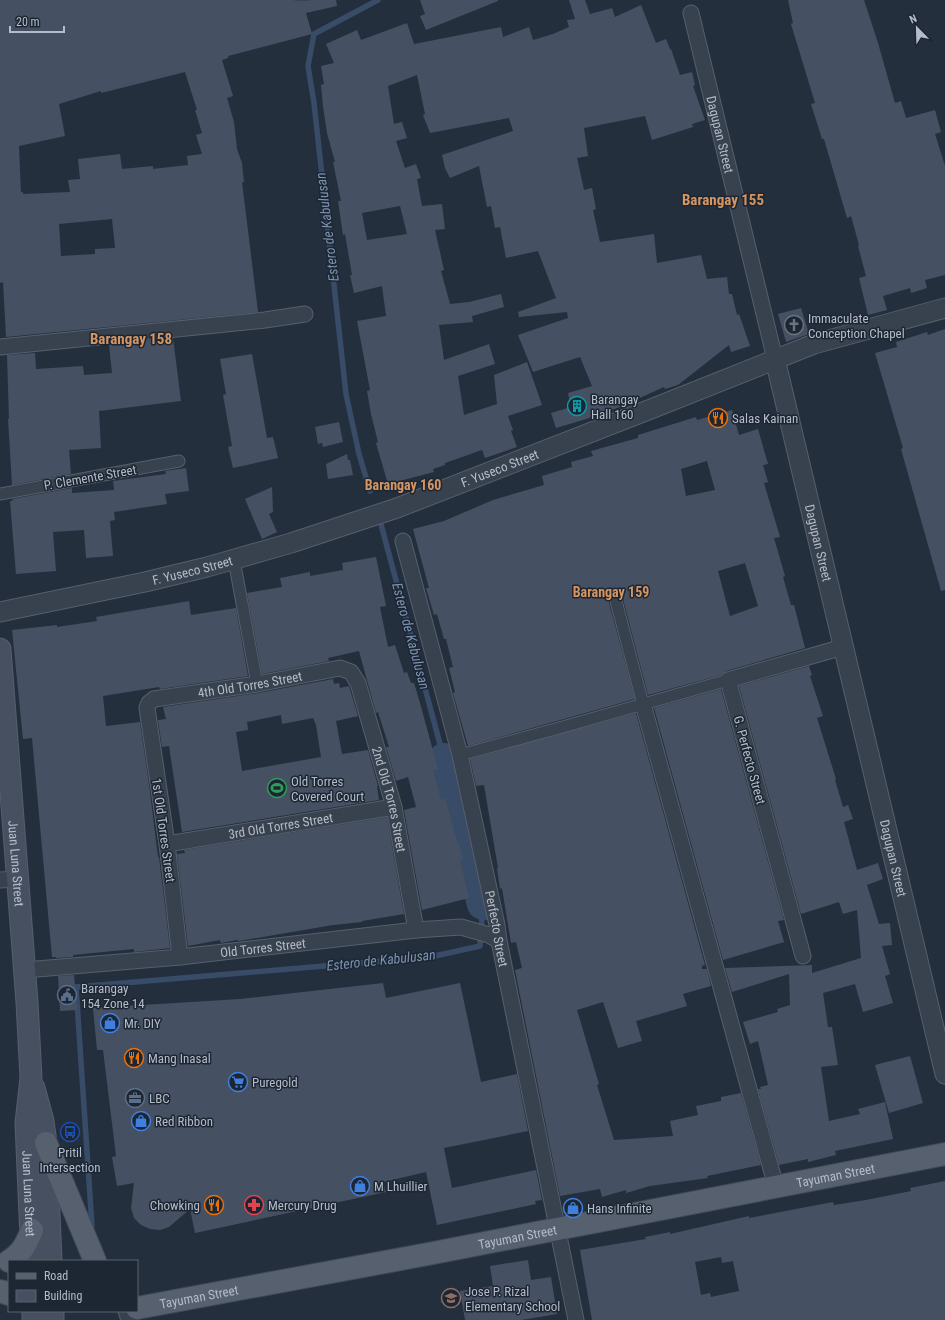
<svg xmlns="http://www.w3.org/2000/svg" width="945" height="1320" font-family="'Roboto Condensed',sans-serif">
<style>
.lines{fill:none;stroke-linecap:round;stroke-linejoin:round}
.stream{stroke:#394c67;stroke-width:5.5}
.river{stroke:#394c67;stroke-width:32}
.building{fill:#455162;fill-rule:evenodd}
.minor-tunnel{stroke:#3a4453;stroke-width:15;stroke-dasharray:15 8;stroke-linecap:butt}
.pedestrian-casing{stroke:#565f6c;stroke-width:13}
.minor-casing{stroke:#565f6c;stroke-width:17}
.tertiary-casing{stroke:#565f6c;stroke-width:21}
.secondary-casing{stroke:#565f6c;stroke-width:23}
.primary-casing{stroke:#414a57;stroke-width:24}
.pedestrian{stroke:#38414e;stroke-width:11}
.minor{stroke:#38414e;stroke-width:15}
.tertiary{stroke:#38414e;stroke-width:19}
.secondary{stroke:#465061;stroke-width:21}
.primary{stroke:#56606e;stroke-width:22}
.labels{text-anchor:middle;stroke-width:3;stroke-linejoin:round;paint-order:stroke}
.street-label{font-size:13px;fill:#b4bcc9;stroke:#1d2633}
.poi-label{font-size:13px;fill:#b4bcc9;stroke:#1d2633;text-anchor:start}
.water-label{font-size:14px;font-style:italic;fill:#7c92b1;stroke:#1d2633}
.neighbourhood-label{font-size:14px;font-weight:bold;fill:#d59563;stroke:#1d2633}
.quarter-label{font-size:15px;font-weight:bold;fill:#d59563;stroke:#1d2633}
</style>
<rect width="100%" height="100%" fill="#242f3e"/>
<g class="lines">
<g class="stream">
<polyline points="370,491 359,454 346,394 314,103 308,66 314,34 378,0"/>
<polyline points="379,517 444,759"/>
<polyline points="92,1226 76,987 430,957 480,946 483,904"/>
</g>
<polyline class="river" points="444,759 483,904"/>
</g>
<g class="building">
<path d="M0 0H336L337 6 306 13 312 34 228 56V58L222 60 233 96 227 98 234 122 237 149 242 163 244 182H242L258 312 6 337 3 282 0 283ZM185 72 197 110H195L202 133 196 135 202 154 187 156 188 165 153 169V166L122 169 120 154 78 159 80 179 68 180 70 192 23 194V192H21L19 146 65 136 59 104 101 91V93ZM112 219 115 248 95 249V254L61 256 59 224Z"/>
<polygon points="420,0 498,0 498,1 426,30 420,16 425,14"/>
<path d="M569 0H585L590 14 612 8 615 17 641 5 656 43 666 39 670 49H671L680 75 692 72 695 85 693 86 705 120 692 124 693 127 652 140 645 116 584 128 588 156 577 158 584 190 592 188 596 209 593 210 600 242 654 234 657 263 701 255 707 279 727 277 729 294H732L737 315 739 314 750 346 731 352 729 345 678 385 665 389 664 387 620 407 583 420 556 428 551 413 571 407 568 393 592 386 580 357 533 372 518 335 568 318 567 312 519 317 518 312 556 298 538 251 506 258 500 227 495 228 491 206 487 207 479 166 450 178 445 168 442 155 513 131 509 118 430 133 423 115 425 114 417 75 388 86 394 124 402 122 407 138 396 141 405 168 416 164 421 178 417 179 422 206 442 204 445 229 435 230 444 270 441 271 450 304 469 302 501 294 504 307 472 316 473 322 439 325 444 360 489 344 495 364 458 376 464 415 497 404 494 375 527 362 542 405 508 416 513 430 511 431 517 447 485 458 482 450 445 463V465L433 469 434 472 388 484 376 443 378 442 371 414 367 391 370 390 357 321 386 316 382 286 354 293 350 275H352L345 234 343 235 338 201H341L333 162H335L327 133 323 106 321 85 324 84 321 66 334 63 326 44 357 30 361 40 407 23 414 44 501 27 503 37 529 27 533 40 553 34 569 27 567 20 575 19ZM400 206 407 234 367 240 362 213Z"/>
<polygon points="788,0 864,0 878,43 895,103 901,101 906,118 935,110 941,132 935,134 945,166 945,275 925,280 927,288 911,293 910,288 883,296 887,310 868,315 859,278 866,276 858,246 859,245 851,216 847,218 824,139 822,139 811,104 815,103 791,24 793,23"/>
<polygon points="801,308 809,334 786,342 778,314"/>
<polygon points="945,329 945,590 941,591 901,449 903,448 875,353 897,347 896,342 927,332 928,335"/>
<polygon points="173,338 181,401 99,411 101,448 69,450 71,474 12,485 8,419 9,419 7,355 35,353 36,369 83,366 84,375 112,373 109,345"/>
<polygon points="252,354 267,438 273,437 278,458 233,468 228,447 232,446 223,395 226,394 220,359"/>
<path d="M732 410 739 435 758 429 768 464 763 465 768 482 764 483 780 537 774 538 785 576 783 577 791 605H794L805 648 726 671 721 675 648 695 623 599 618 594H614L609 599V603L635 699 468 746 453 693 455 692 449 668 453 667 446 639H444L437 614 434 615 426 588H429L413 529 444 521 493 500 544 485 542 476 572 467 571 462 593 456 591 451 638 438V435L696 417 697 420ZM707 461 715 490 686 496 681 469ZM745 563 758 606 730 616 718 571Z"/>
<polygon points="339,422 343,442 323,447 322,443 318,444 315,427"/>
<polygon points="347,454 348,460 350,460 353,475 328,479 326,464"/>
<polygon points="186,468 189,491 165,494 167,504 114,512 115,520 110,521 113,556 86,558 84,530 53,532 56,571 16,574 10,501 13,501 12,499 72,488 72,493 114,490 113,481 166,474 165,471"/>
<polygon points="272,487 273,512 269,514 277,532 262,539 245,499"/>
<polygon points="376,557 386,606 380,607 388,647 395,645 404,673 407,672 411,683 414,683 420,703 438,769 433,770 441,800 445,798 458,845 459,844 463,860 460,861 469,898 422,910 404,810 416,807 408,777 396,781 386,747 389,747 378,712 376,713 359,651 328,658 329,661 262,674 247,593 282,587 280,578 310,572 310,576 343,570 342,563"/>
<polygon points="189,601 191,615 236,608 248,676 160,689 159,687 103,696 106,726 140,722 149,784 158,857 159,857 170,948 134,952 134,949 73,955 73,957 56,958 56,957 52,957 32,738 23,739 12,630 57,625 57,627 97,621 96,617"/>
<polygon points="809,666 812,675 810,676 823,716 817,718 836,779 835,780 843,807 848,805 853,819 844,822 857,870 878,863 883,879 867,885 879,924 890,923 892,945 882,946 890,974 885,976 893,1003 863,1012 855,984 823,993 828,1027 832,1027 838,1065 821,1067 829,1121 860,1114 858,1109 885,1102 893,1139 835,1151 836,1155 808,1162 808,1159 779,1165 758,1089 761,1089 760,1087 768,1085 758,1041 750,1044 743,1022 778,1012 777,1009 790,1005 789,974 732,992 725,968 812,965 812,973 861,958 857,910 843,914 839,902 801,914 739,686"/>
<path d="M333 679 334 684 339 683 340 688 349 686 358 716 336 721 342 754 368 750 378 786H377L379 800 182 832 169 746 162 747 158 720 166 719 163 707 258 693ZM281 715 282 724 313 718 316 725 321 757 242 771 236 732 248 730 247 722Z"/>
<polygon points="721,689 784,920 778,921 784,942 723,960 654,708"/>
<polygon points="636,713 705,965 702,966 702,969 707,969 711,986 683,994 687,1006 636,1021 642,1041 618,1048 603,1002 577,1010 599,1084 597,1085 614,1140 673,1136 670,1121 698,1115 696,1106 721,1101 721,1097 741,1093 761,1165 707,1176 708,1178 650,1186 626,1193 626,1190 602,1197 600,1189 560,1196 515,970 522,968 516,942 511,943 502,888 500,889 497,868 498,868 484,785 476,786 470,759"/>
<polygon points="387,817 404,914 362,921 362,922 333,925 239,941 237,940 221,943 220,940 188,946 177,854 185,853 184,850"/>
<polygon points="74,975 77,1010 60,1011 58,976"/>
<polygon points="383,983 386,998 460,983 481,1082 517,1074 528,1131 444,1148 452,1188 536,1170 542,1200 535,1201 536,1204 437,1225 426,1172 383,1182 386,1192 195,1233 190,1209 169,1227 160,1230 150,1229 141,1225 134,1218 131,1208 134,1183 117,1186 112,1157 116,1156 103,1050 97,1050 93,1008 240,999"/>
<polygon points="910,1056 923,1103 889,1113 875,1065"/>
<path d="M945 1181V1320H592L580 1250 646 1239 645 1237 670 1232V1234L749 1216V1218L833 1202 834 1205 866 1200 911 1191 910 1188ZM721 1257 722 1263 733 1261 739 1291 711 1297 710 1293 701 1295 695 1262Z"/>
<polygon points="528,1260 531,1280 551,1277 557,1314 521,1320 465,1320 460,1291 493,1286 490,1266"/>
</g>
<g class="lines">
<polyline class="minor-tunnel" points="302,0 302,1"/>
<defs>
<g id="pedestrian">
<polyline points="0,494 179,461"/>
<polyline points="234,560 257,684"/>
<polyline points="616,601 643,704"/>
<polyline points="460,755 559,728 728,680"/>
</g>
<g id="minor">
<path id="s1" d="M691 13 775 359"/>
<polyline points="0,347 265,320 305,314"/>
<path id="s2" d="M403 541 460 755 497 925 499 941 576 1320"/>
<polyline points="643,704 776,1187"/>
<path id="s3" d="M167 844 394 807"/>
<polyline points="0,880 17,879"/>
<polyline points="803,956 728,680 843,647"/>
<path id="s4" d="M180 957 167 844 147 708 149 703 154 699 257 684 340 668 351 672 358 683 394 807 416 930"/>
<path id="s5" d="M25 970 180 957 416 930 461 927 489 935 499 941"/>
<polyline points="126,1311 129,1320"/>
</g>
<g id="tertiary">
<path id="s6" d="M775 359 945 1074"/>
<path id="s7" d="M0 612 145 582 207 567 291 543 397 508 651 409 814 344 945 308"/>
</g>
<g id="secondary">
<path id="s8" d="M0 649 27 1002 31 1078 26 1123 32 1261"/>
<polyline points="34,1088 43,1121 46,1143 51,1261"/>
<polyline points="33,1311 33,1320"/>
<polyline points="53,1311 53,1320"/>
</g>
<g id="primary">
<polyline points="46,1143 95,1261"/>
<path d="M9 1261C23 1252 26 1244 32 1230"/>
<polyline points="0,1291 9,1294"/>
<path id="s9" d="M137 1308 428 1254 945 1154"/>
</g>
</defs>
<use href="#pedestrian" class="pedestrian-casing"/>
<use href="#minor" class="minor-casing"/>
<use href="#tertiary" class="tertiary-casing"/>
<use href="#secondary" class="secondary-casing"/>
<use href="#primary" class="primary-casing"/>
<use href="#pedestrian" class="pedestrian"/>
<use href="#minor" class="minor"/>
<use href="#tertiary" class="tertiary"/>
<use href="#secondary" class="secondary"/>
<use href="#primary" class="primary"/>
</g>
<defs>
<symbol id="church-ring" viewBox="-11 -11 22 22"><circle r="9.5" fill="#1d2633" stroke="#6b7280" stroke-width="1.5"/><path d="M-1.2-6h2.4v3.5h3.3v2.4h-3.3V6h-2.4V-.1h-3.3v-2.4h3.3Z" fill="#6b7280"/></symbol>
<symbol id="building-ring" viewBox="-11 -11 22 22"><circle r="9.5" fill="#1d2633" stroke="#0f9aa8" stroke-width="1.5"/><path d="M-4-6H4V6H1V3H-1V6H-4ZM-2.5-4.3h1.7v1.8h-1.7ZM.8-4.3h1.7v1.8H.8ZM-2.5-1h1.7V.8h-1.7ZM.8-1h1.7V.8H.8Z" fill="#0f9aa8"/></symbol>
<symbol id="restaurant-ring" viewBox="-11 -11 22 22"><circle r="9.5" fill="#1d2633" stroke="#e8710a" stroke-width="1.5"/><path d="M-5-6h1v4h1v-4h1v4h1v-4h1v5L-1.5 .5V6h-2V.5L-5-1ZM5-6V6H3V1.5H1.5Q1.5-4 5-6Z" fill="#e8710a"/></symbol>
<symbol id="stadium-ring" viewBox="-11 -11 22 22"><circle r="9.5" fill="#1d2633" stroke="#2e9e5b" stroke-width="1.5"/><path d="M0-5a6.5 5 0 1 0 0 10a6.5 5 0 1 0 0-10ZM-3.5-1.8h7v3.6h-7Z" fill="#2e9e5b"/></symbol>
<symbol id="civic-ring" viewBox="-11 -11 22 22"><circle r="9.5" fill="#1d2633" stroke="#5c6f8a" stroke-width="1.5"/><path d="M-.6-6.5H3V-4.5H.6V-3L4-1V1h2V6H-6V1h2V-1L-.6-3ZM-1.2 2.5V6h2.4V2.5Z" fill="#5c6f8a"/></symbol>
<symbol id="shop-ring" viewBox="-11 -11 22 22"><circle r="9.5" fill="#1d2633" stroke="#3f7fe0" stroke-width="1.5"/><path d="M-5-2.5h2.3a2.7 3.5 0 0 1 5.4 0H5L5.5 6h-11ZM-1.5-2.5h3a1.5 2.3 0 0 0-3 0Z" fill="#3f7fe0"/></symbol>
<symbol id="supermarket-ring" viewBox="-11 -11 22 22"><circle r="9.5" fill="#1d2633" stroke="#3f7fe0" stroke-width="1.5"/><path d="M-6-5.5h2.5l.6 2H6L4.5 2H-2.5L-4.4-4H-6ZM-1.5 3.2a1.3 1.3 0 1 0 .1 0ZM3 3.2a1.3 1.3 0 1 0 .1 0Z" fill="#3f7fe0"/></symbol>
<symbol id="office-ring" viewBox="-11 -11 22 22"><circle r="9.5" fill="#1d2633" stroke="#5c6f8a" stroke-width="1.5"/><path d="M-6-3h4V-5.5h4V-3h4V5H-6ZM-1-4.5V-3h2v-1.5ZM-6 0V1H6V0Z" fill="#5c6f8a"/></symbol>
<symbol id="bus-ring" viewBox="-11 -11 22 22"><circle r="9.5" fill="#1d2633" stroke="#1a4fb4" stroke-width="1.5"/><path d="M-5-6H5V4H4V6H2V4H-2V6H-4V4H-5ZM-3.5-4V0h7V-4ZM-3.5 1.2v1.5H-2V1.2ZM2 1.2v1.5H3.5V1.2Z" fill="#1a4fb4"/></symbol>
<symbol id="pharmacy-ring" viewBox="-11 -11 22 22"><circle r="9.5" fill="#1d2633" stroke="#e0444e" stroke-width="1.5"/><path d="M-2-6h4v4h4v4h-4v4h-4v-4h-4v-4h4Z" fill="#e0444e"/></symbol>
<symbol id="school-ring" viewBox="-11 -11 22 22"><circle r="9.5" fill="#1d2633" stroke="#8d6e63" stroke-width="1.5"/><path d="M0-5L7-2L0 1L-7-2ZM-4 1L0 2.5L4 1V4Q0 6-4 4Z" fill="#8d6e63"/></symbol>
</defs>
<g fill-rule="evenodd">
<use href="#church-ring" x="783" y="314" width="22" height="22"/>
<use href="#building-ring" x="566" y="395" width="22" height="22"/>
<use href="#restaurant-ring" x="707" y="407" width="22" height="22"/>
<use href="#stadium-ring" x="266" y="777" width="22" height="22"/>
<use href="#civic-ring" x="56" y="984" width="22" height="22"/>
<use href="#shop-ring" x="99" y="1012" width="22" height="22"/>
<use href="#restaurant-ring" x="123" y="1047" width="22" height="22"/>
<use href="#supermarket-ring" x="227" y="1071" width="22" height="22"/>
<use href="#office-ring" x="124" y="1087" width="22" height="22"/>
<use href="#shop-ring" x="130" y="1110" width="22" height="22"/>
<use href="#bus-ring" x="59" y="1121" width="22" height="22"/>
<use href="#shop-ring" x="349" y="1175" width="22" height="22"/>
<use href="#restaurant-ring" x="203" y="1194" width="22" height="22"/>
<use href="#pharmacy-ring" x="243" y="1194" width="22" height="22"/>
<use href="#shop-ring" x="562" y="1197" width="22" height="22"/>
<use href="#school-ring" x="440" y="1287" width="22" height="22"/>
</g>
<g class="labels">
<g class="street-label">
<text dy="5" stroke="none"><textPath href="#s1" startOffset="125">Dagupan Street</textPath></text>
<text dy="5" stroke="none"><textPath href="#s7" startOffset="521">F. Yuseco Street</textPath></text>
<text transform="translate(90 477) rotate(-10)" y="5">P. Clemente Street</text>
<text dy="5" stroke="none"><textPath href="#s6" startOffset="189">Dagupan Street</textPath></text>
<text dy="5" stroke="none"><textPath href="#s7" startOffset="197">F. Yuseco Street</textPath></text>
<text dy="5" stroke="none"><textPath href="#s4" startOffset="360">4th Old Torres Street</textPath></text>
<text transform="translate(750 760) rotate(75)" y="5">G. Perfecto Street</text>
<text dy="5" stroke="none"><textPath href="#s4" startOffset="597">2nd Old Torres Street</textPath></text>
<text dy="5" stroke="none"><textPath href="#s3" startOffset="115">3rd Old Torres Street</textPath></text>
<text transform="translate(164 830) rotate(82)" y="5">1st Old Torres Street</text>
<text dy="5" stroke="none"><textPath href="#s6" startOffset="513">Dagupan Street</textPath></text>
<text dy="5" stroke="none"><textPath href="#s8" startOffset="215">Juan Luna Street</textPath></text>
<text dy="5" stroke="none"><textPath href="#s2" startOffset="399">Perfecto Street</textPath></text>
<text dy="5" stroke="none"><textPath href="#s5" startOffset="239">Old Torres Street</textPath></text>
<text dy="5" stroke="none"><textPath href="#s9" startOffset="711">Tayuman Street</textPath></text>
<text dy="5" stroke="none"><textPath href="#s8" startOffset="546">Juan Luna Street</textPath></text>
<text dy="5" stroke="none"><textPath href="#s9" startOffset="387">Tayuman Street</textPath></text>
<text dy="5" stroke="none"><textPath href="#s9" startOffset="63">Tayuman Street</textPath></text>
</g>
<g class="poi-label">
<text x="808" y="323">Immaculate<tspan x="808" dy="15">Conception Chapel</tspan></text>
<text x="591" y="404">Barangay<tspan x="591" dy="15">Hall 160</tspan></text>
<text x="732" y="423">Salas Kainan</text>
<text x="291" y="786">Old Torres<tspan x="291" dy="15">Covered Court</tspan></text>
<text x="81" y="993">Barangay<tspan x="81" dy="15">154 Zone 14</tspan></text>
<text x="124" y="1028">Mr. DIY</text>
<text x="148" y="1063">Mang Inasal</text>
<text x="252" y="1087">Puregold</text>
<text x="149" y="1103">LBC</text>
<text x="155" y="1126">Red Ribbon</text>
<text x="70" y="1157" text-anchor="middle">Pritil<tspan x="70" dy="15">Intersection</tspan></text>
<text x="374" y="1191">M Lhuillier</text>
<text x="200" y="1210" text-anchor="end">Chowking</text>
<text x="268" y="1210">Mercury Drug</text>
<text x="587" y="1213">Hans Infinite</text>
<text x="465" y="1296">Jose P. Rizal<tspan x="465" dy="15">Elementary School</tspan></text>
</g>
<g class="water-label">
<text transform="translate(327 227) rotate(-97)" y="5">Estero de Kabulusan</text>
<text transform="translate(411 636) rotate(75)" y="5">Estero de Kabulusan</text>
<text transform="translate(381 960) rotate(-6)" y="5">Estero de Kabulusan</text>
</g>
<g class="neighbourhood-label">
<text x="403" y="490">Barangay 160</text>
<text x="611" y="597">Barangay 159</text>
</g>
<g class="quarter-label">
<text x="723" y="205">Barangay 155</text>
<text x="131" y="344">Barangay 158</text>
</g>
</g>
<rect x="8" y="1260" width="130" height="52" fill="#1d2633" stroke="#59626f"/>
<rect x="16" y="1273" width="20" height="6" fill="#56606e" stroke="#59626f"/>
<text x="44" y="1280" font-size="12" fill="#b4bcc9">Road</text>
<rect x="16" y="1290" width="20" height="12" fill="#455162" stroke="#59626f"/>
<text x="44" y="1300" font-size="12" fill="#b4bcc9">Building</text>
<g transform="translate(917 28) rotate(337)" stroke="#1d2633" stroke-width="3" paint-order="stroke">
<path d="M0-3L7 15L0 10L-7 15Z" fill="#b4bcc9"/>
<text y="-6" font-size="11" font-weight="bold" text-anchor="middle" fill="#b4bcc9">N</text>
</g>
<path d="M10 26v6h54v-6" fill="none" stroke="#b4bcc9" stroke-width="2"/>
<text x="16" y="26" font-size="12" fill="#b4bcc9" stroke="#1d2633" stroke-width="3" paint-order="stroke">20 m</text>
</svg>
